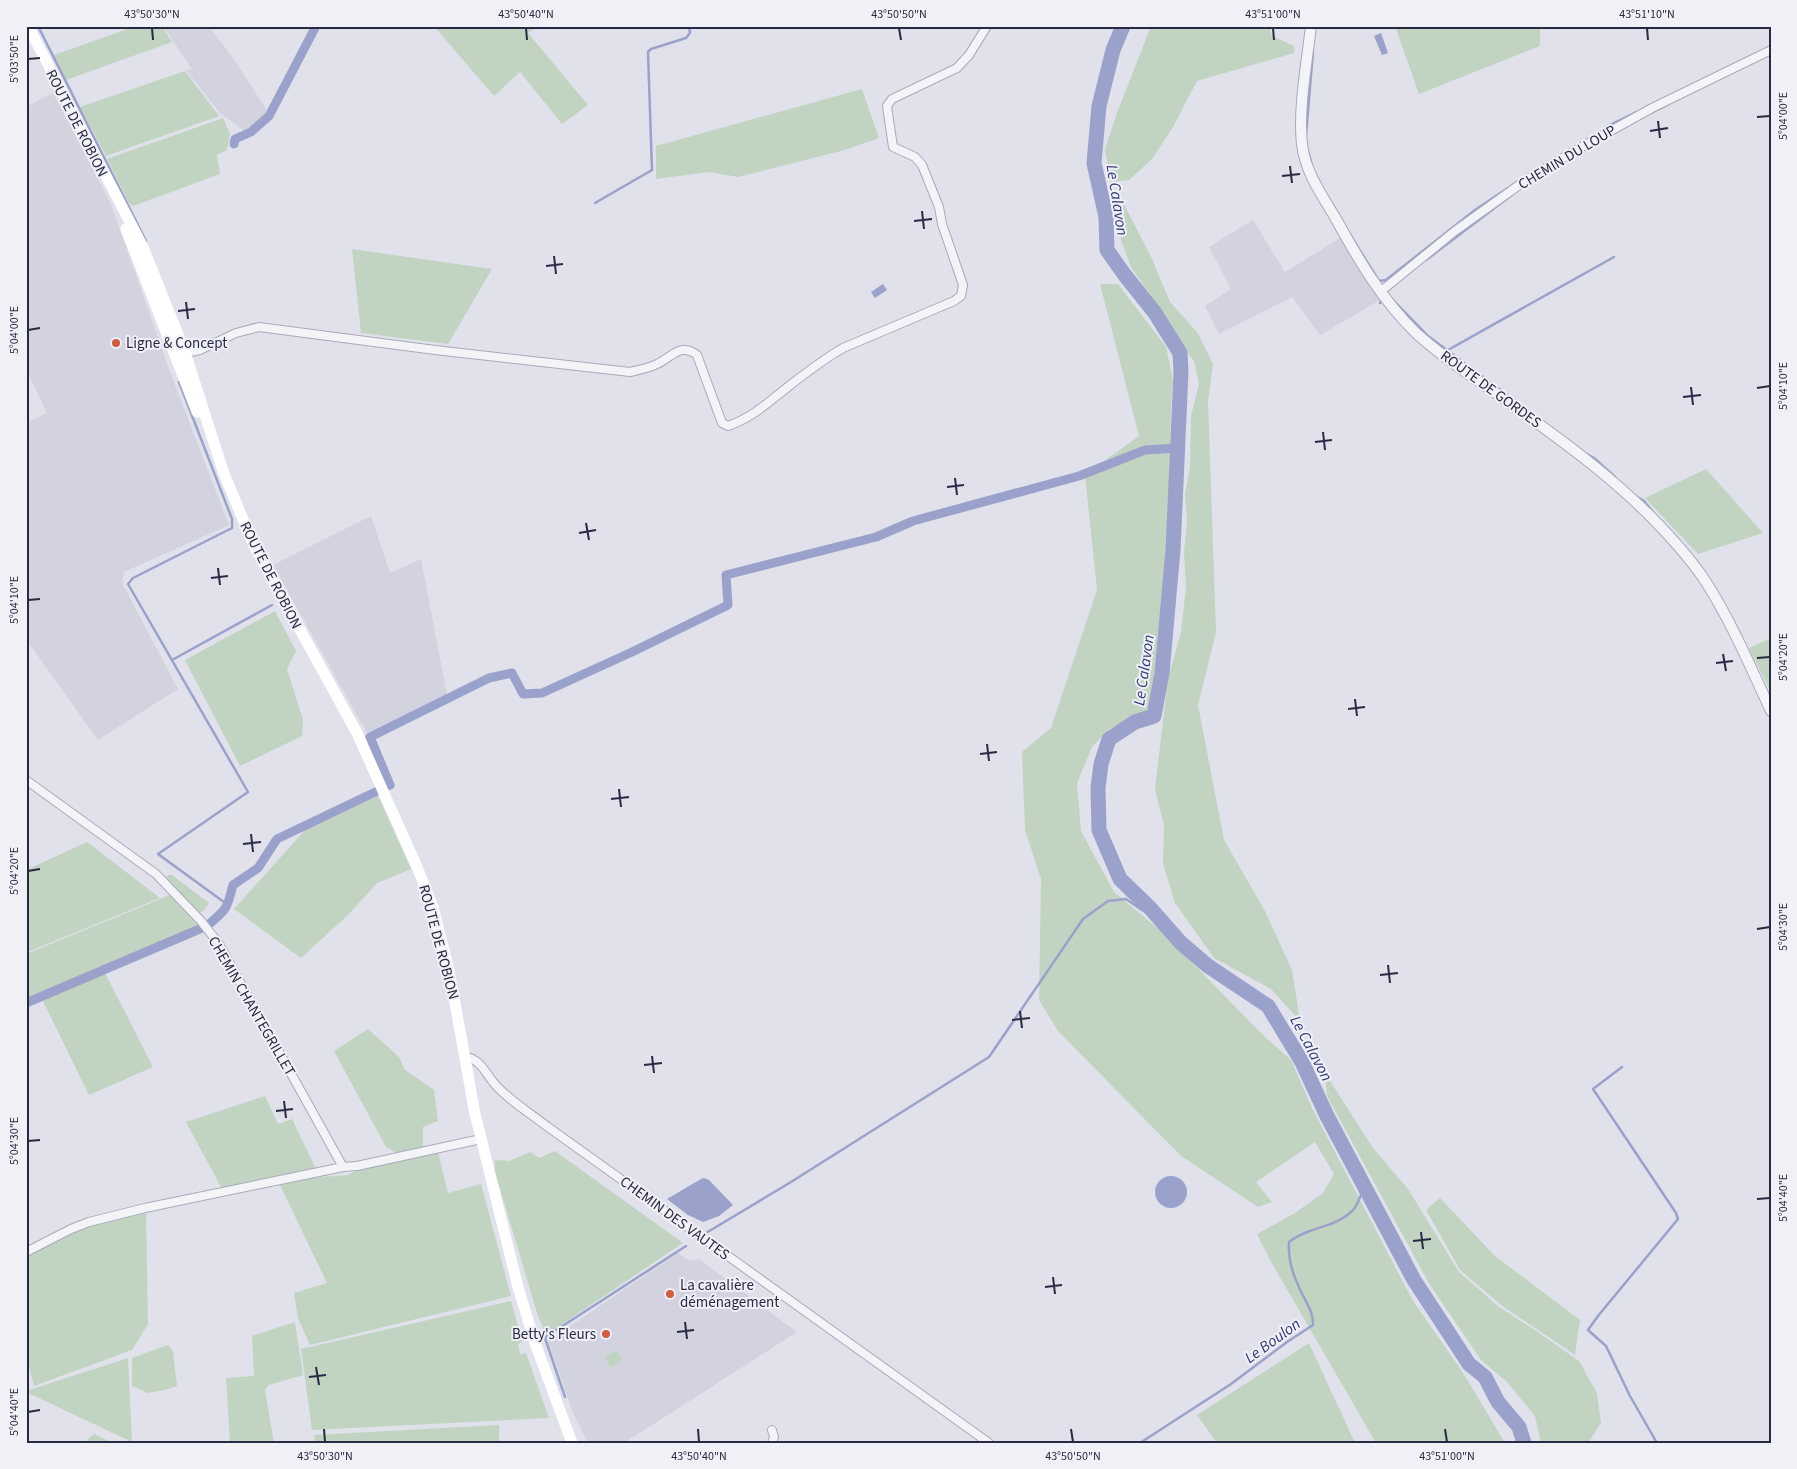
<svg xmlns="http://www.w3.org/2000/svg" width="1797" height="1469" font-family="'Source Sans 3',sans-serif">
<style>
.built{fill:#d2d3df}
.green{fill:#c1d4c2}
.water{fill:#9aa2cb}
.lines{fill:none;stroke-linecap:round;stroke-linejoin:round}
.stream{stroke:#9aa2cb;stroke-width:2.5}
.canal{stroke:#9aa2cb;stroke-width:9}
.river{stroke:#9aa2cb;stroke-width:15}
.minor-casing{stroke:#a9aab8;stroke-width:10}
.tertiary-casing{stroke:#a9aab8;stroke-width:12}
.minor{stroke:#f3f3f8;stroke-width:8}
.tertiary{stroke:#f3f3f8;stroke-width:10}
.secondary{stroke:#fff;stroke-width:11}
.ticks{fill:none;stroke:#282942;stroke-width:2}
.poi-dot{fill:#d35b41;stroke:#f0f0f7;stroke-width:2}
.labels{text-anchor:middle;stroke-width:4;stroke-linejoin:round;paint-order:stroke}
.street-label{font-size:15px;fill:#282942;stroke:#f0f0f7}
.poi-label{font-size:15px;fill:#282942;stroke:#f0f0f7;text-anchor:start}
.water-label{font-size:16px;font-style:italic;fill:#313977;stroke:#f0f0f7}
.neatline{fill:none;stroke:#282942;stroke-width:2}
.ticks-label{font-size:12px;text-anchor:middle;fill:#282942}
</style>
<rect width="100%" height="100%" fill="#e0e1ea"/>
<g class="built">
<polygon points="163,26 209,26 233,58 268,112 246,132 220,113 186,70 192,69"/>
<polygon points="53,93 111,204 170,372 229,525 124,572 122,583 178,689 98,740 26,639 26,423 47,413 26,369 26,107"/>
<polygon points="1253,220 1285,272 1340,238 1380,300 1320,335 1292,297 1219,334 1205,306 1231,289 1209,247"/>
<polygon points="371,516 390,573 421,559 447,695 367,733 273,565"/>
<polygon points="678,1253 690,1261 699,1259 797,1332 624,1443 588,1443 573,1413 548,1341"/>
</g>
<g class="green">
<polygon points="136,26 162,26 172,42 66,80 54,55"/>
<polygon points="434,26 538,26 528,33 588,105 562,124 520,72 494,96"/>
<polygon points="1151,26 1269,26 1272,36 1294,46 1294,53 1197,81 1173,127 1152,159 1129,180 1111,182 1105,149 1117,113"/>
<polygon points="1395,26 1540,26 1540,46 1419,94"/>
<polygon points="185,71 219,116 106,156 80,107"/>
<polygon points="862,89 879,138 845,150 738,177 709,172 656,179 656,146"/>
<polygon points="223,118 230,134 227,150 217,155 220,174 133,206 129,203 107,159"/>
<polygon points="1124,204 1152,259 1170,302 1197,332 1213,364 1208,401 1216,632 1198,705 1224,840 1265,911 1292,970 1300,1021 1271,989 1214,958 1175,903 1163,864 1164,826 1155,789 1168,679 1181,632 1186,587 1184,553 1187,521 1185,494 1190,468 1191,416 1199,384 1194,361 1182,346 1170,323 1131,267 1121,240 1118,217"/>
<polygon points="352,249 492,269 448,344 361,333"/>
<polygon points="1100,284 1118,284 1166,347 1173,380 1171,408 1168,530 1152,713 1135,717 1109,729 1092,747 1077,783 1081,831 1114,892 1161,931 1264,1036 1291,1060 1312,1108 1413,1301 1462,1371 1505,1443 1376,1443 1270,1260 1257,1234 1295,1213 1323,1193 1334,1174 1315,1142 1256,1182 1272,1202 1258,1207 1181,1156 1058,1031 1039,1000 1041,879 1025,830 1022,752 1051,728 1097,590 1085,475 1139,436"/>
<polygon points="1706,469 1763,533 1698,554 1645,498"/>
<polygon points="275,611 296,651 287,669 303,720 302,736 240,766 185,660"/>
<polygon points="1771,638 1771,692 1749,648"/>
<polygon points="378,796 411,869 377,883 349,914 301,958 234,909 305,830"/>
<polygon points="87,842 160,898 30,951 26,943 26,870"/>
<polygon points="169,875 172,875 209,903 205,909 199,914 193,910 165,878"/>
<polygon points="170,895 198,926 26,1001 26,954"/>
<polygon points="105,973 153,1067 89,1095 42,999"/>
<polygon points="368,1029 399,1057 405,1070 434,1090 438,1121 423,1127 423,1148 397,1153 386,1147 334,1051"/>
<polygon points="1325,1073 1373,1148 1408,1189 1459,1272 1499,1307 1532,1328 1579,1361 1597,1393 1601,1423 1588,1443 1541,1443 1535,1416 1506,1381 1481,1360 1430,1285 1327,1096"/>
<polygon points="265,1096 278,1124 292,1119 316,1169 222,1189 186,1122"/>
<polygon points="555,1151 683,1243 546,1335 538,1316 495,1172 495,1160 509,1161 530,1152 539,1158"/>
<polygon points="438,1152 448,1193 481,1184 511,1296 310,1345 298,1318 294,1293 327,1283 279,1183 308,1178 348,1175 361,1168"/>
<polygon points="1440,1198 1495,1256 1580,1320 1575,1355 1501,1305 1460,1270 1426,1210"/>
<polygon points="146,1210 148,1324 132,1350 34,1386 26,1355 26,1256 88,1226"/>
<polygon points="511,1301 522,1342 518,1344 520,1354 526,1353 549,1418 312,1430 301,1349"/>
<polygon points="295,1322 303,1375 269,1385 265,1390 274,1443 230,1443 226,1378 254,1376 252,1336"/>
<polygon points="1309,1343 1355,1443 1217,1443 1197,1415"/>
<polygon points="168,1345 173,1351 177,1386 165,1390 148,1393 132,1386 132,1358"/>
<polygon points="616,1350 621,1358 619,1362 610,1368 605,1357"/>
<polygon points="128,1358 132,1442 26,1392 26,1391"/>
<polygon points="499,1425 499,1443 315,1443 314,1435"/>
<polygon points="94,1434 113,1443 87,1443 87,1440"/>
</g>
<g class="water">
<polygon points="1381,33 1388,53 1382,55 1374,36"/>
<polygon points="883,284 887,290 875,298 871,292"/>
<circle cx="1171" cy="1192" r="16"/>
<polygon points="704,1178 709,1180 733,1205 719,1216 703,1222 688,1215 667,1199 701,1179"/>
</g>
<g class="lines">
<g class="stream">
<polyline points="38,26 146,241"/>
<polyline points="1651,113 1669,104"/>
<polyline points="1306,135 1313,51"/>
<polyline points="1597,135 1606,127 1637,112"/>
<polyline points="1308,151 1311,162"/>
<polyline points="1529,174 1555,158"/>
<polyline points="595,203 652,170 648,52 651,49 686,38 690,33 689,26"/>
<polyline points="1349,233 1379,281 1386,280 1475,210 1523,178"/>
<polyline points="1426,260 1513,194"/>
<polyline points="1392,299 1428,336 1518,403"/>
<polyline points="1380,303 1383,298"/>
<polyline points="1448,350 1614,257"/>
<polyline points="179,382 232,519 232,528 133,578 128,584 248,792 158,854 228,905"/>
<polyline points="1585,453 1594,458 1615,477"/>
<polyline points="1634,495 1644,501 1657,517"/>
<polyline points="172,660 272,605"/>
<polyline points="1622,1067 1593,1089 1676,1213 1678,1219 1598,1316 1588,1330 1606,1346 1630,1396 1657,1443"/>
<polyline points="706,1233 791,1182 989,1057 1083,919 1108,901 1126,899 1142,910 1150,908"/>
<polyline points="565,1397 545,1338 547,1336 686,1246"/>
<path d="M1140 1443 1231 1384 1287 1342 1313 1325C1314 1311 1303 1298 1298 1285 1292 1272 1288 1256 1289 1242 1307 1227 1335 1228 1352 1211 1358 1206 1361 1194 1364 1187"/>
</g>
<g class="canal">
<polyline points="234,144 235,139 251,132 269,116 316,26"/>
<path d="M208 925C227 909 227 909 233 885L258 868 277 839 390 785 370 737 489 678 512 673 523 694 542 693 632 652 728 605 726 575 876 537 913 521 1079 476 1145 450 1178 448"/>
<polyline points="26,1003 202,928"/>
</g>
<polyline class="river" points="1123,26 1113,50 1099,106 1094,163 1106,217 1107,250 1124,274 1155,313 1180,353 1181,372 1173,550 1162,673 1154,716 1135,722 1109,739 1101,764 1098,788 1099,830 1120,879 1150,908 1181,943 1208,966 1268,1006 1302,1062 1327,1116 1414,1280 1469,1364 1485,1377 1498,1402 1519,1427 1524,1443"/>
<defs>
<g id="minor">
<polyline points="1380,292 1455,231 1526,180 1576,150 1654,107 1771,50"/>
<path d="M181 354 200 350 236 333 259 327 435 350 630 372C639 370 649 368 657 364 672 357 681 342 697 355L722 423 728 426C752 418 770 401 789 386 807 372 824 359 843 348L954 301 961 296 963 285 942 224 939 207 922 165 915 157 893 147 887 106 892 99 957 68 969 55 987 26"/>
<polyline points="26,780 156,874 201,921 219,944 343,1167 357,1166 481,1139"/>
<path d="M465 1057C479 1058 486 1073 493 1082 508 1100 530 1113 548 1127L989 1443"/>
<polyline points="26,1252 71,1229 89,1222 145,1208 343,1167"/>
<polyline points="772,1443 774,1437 772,1430"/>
</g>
<path id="tertiary" d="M1311 26C1307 62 1298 109 1302 144 1305 172 1322 195 1336 219 1358 259 1382 300 1416 333 1443 358 1476 379 1507 401 1560 439 1614 478 1659 525 1676 543 1693 562 1706 582 1732 623 1751 668 1771 711"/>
</defs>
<use href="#minor" class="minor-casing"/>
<use href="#tertiary" class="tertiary-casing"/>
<use href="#minor" class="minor"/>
<use href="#tertiary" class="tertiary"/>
<g class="secondary">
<polyline points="28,26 143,247 185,352 223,471 254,546 357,733 417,867 433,907 449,970 475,1114 518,1287 535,1343 572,1443"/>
<polyline points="126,229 197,412"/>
</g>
</g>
<path class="ticks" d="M152 28 153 40M526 28 527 40M899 28 901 40M1273 28 1274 40M1647 28 1648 40M28 59 40 58M1757 117 1770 116M1658 121 1660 138M1650 131 1668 128M1290 166 1292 183M1282 176 1300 174M922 211 924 229M914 221 932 219M554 256 556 274M546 266 563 264M186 302 188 319M178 311 195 309M28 330 40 328M1691 387 1693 405M1757 388 1770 386M1683 397 1701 395M1323 432 1325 450M1315 442 1332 440M955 478 957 495M947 487 964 485M586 523 589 540M579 533 596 530M218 568 220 585M211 578 228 576M28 600 40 599M1723 654 1726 671M1757 658 1770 657M1716 663 1733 661M1355 699 1357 716M1348 709 1365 707M987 744 989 761M980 754 997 752M619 789 621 807M611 799 629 797M251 834 253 852M243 844 261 842M28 871 40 869M1757 929 1770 927M1388 965 1390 983M1380 975 1398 973M1020 1011 1022 1028M1012 1020 1030 1018M652 1056 654 1073M644 1065 662 1063M284 1101 286 1118M276 1111 293 1109M28 1141 40 1140M1757 1199 1770 1198M1421 1232 1423 1249M1413 1241 1431 1239M1053 1277 1055 1294M1045 1287 1062 1285M685 1322 687 1339M677 1332 694 1330M316 1367 319 1385M309 1377 326 1375M28 1412 40 1410M324 1429 325 1442M698 1429 699 1442M1071 1429 1073 1442M1445 1429 1447 1442"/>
<g class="poi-dot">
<circle cx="116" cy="343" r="5"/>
<circle cx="670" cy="1294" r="5"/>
<circle cx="606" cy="1334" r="5"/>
</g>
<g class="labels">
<g class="street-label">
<text transform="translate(77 123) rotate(63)" y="5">ROUTE DE ROBION</text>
<text transform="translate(1567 157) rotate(-31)" y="5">CHEMIN DU LOUP</text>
<text transform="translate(1491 389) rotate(36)" y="5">ROUTE DE GORDES</text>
<text transform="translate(271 575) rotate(63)" y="5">ROUTE DE ROBION</text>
<text transform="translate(439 942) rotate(75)" y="5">ROUTE DE ROBION</text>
<text transform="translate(252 1006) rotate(60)" y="5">CHEMIN CHANTEGRILLET</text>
<text transform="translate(675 1218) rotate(36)" y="5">CHEMIN DES VAUTES</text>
</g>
<g class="poi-label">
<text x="126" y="348">Ligne &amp; Concept</text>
<text x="680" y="1290">La cavalière<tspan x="680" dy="17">déménagement</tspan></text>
<text x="596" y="1339" text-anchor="end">Betty's Fleurs</text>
</g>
<g class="water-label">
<text transform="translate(1118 200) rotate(81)" y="6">Le Calavon</text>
<text transform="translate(1143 670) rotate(-82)" y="6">Le Calavon</text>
<text transform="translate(1312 1048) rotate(62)" y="6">Le Calavon</text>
<text transform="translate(1272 1340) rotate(-36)" y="6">Le Boulon</text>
</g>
</g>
<rect width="1797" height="1469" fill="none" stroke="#f0f0f7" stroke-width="55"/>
<rect x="28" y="28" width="1742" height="1414" class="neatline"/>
<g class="ticks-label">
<text x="152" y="18">43°50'30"N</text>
<text x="526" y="18">43°50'40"N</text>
<text x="899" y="18">43°50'50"N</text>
<text x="1273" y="18">43°51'00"N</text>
<text x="1647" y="18">43°51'10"N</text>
<text transform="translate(14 59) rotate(-90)" y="4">5°03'50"E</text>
<text transform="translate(1783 116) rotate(-90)" y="4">5°04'00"E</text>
<text transform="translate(14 330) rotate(-90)" y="4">5°04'00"E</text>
<text transform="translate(1783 386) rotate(-90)" y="4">5°04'10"E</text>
<text transform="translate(14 600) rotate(-90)" y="4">5°04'10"E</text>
<text transform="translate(1783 657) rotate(-90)" y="4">5°04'20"E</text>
<text transform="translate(14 871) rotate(-90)" y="4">5°04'20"E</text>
<text transform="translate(1783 927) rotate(-90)" y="4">5°04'30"E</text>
<text transform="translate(14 1141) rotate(-90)" y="4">5°04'30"E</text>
<text transform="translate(1783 1198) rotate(-90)" y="4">5°04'40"E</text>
<text transform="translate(14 1412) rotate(-90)" y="4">5°04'40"E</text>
<text x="325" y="1460">43°50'30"N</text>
<text x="699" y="1460">43°50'40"N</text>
<text x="1073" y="1460">43°50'50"N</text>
<text x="1447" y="1460">43°51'00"N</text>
</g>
</svg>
